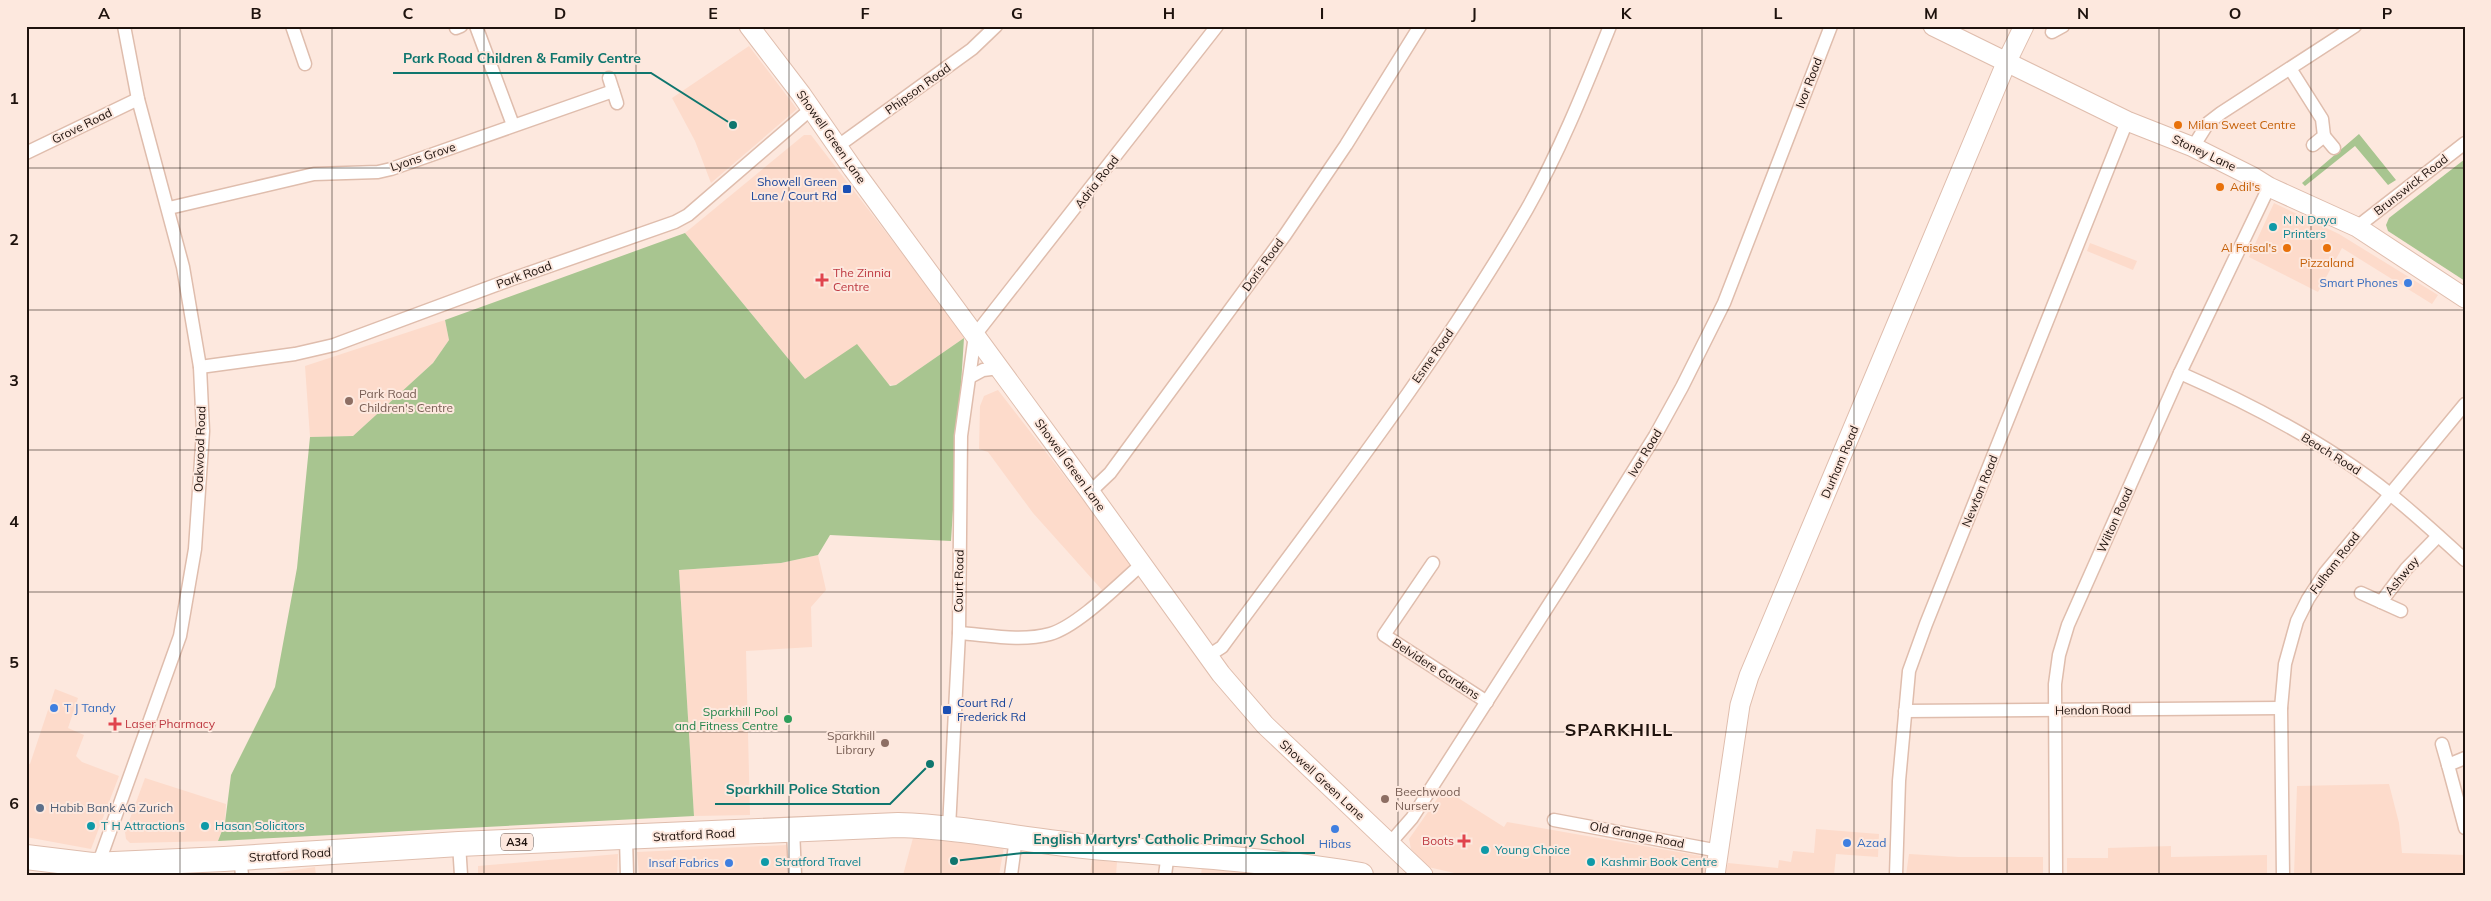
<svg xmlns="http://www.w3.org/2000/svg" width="2491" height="901" font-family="Mulish,sans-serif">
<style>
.built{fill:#fddbcb}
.green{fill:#a8c590}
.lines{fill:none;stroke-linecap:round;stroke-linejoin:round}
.street-casing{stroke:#dfbdad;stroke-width:15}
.secondary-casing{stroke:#dfbdad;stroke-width:21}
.highway-casing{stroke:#dfbdad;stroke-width:26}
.street{stroke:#fff;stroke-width:12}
.secondary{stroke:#fff;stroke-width:19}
.highway{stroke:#fff;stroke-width:24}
.grid{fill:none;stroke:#1e120d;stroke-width:1;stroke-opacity:0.55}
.food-dot{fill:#e8710a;stroke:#fde8de;stroke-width:2}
.transit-dot{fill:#1a4fb4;stroke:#fde8de;stroke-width:2}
.culture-dot{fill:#0f9aa8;stroke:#fde8de;stroke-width:2}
.health-dot{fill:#e0444e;stroke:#fde8de;stroke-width:2}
.shop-dot{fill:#3f7fe0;stroke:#fde8de;stroke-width:2}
.education-dot{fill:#8d6e63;stroke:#fde8de;stroke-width:2}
.leisure-dot{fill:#2e9e5b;stroke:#fde8de;stroke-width:2}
.service-dot{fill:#5c6f8a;stroke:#fde8de;stroke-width:2}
.labels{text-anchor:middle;stroke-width:4;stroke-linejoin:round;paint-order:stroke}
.shield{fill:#fde8de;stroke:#61524c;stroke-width:1}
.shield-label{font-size:11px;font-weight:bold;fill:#1e120d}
.street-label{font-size:12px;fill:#1e120d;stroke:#fde8de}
.food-label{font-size:12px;fill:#c56008;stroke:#fde8de;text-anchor:start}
.transit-label{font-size:12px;fill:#164399;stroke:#fde8de;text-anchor:end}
.culture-label{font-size:12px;fill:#0d838f;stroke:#fde8de;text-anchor:start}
.health-label{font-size:12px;fill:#be3a42;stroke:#fde8de;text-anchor:start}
.shop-label{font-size:12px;fill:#366cbe;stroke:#fde8de;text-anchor:end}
.education-label{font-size:12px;fill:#785e54;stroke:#fde8de;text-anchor:start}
.leisure-label{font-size:12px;fill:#27864d;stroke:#fde8de;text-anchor:end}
.service-label{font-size:12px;fill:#4e5e75;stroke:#fde8de;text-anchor:start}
.district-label{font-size:18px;font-weight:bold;letter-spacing:1px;fill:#1e120d;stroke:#fde8de}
.leader{fill:none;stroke:#0f766e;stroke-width:2}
.callout-dot{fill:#0f766e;stroke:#fde8de;stroke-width:2}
.callout-label{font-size:14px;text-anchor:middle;font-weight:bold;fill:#0f766e;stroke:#fde8de;stroke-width:4;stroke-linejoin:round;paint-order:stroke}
.neatline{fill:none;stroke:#1e120d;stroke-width:2}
.grid-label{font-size:16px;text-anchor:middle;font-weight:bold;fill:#1e120d}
</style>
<rect width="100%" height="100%" fill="#fde8de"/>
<g class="built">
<polygon points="749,46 797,109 711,183 695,141 672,98"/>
<polygon points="804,135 811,135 958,326 964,338 896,385 805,379 685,233"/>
<polygon points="2274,203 2339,234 2438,295 2432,304 2342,248 2318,292 2249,257"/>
<polygon points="2090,243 2137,261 2133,270 2087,251"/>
<polygon points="445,320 449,340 433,363 353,436 310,437 305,366"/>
<polygon points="998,390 1133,565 1102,590 1033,513 988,452 979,449 980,406 984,396"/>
<polygon points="818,555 826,590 811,607 812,647 746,651 750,815 694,816 679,570 781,563"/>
<polygon points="55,689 78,698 68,728 84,735 76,756 82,762 119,776 91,849 26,837 26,763 30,764"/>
<polygon points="145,778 226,804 225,823 218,841 130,843 126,839 125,832"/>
<polygon points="2389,784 2399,823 2402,853 2465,855 2465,875 2294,875 2297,786"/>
<polygon points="1444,789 1504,827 1507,822 1707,857 1705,875 1463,875 1428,867 1411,849 1409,839"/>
<polygon points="1816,829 1879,834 1878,857 1836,854 1834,875 1725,875 1728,863 1778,868 1779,860 1791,862 1793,851 1814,853"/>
<polygon points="913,838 1004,847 999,875 903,875"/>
<polygon points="787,845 787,875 639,875 637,852"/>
<polygon points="2171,846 2171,857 2267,855 2267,875 2067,875 2067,858 2108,858 2108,848"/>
<polygon points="618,854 617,875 478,875 478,866"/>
<polygon points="1909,854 1959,857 2043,857 2043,875 1906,875"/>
<polygon points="1092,860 1117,862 1116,875 1090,875"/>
<polygon points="1202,866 1272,875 1201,875"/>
<polygon points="315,867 316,875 262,875"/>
</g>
<g class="green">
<polygon points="2359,134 2396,180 2388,185 2355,146 2305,186 2302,183"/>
<polygon points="2465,159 2465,281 2388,231 2386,225 2389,218"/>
<polygon points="685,233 805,379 857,344 890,386 896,385 964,338 951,541 830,535 818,555 781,563 679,570 694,816 218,841 225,823 231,775 275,687 297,568 310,437 353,436 433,363 449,340 445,320"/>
</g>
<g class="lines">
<defs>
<g id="street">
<polyline points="292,26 305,64"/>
<polyline points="476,26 513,125"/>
<polyline points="456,28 461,26"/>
<polyline points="2052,32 2063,26"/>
<polyline points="2291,70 2322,119 2324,136 2313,145"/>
<polyline points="609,78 617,103"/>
<polyline points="2324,136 2334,148"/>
<polyline points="838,146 972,49 996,26"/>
<polyline points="2193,147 2208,123 2221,113 2355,26"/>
<polyline points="26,153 138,99"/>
<polyline points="169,208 314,174 378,172 391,169 613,91"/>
<polyline points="2357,227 2465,143"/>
<polyline points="200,367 295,354 334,345 512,279 675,222 688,215 811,109"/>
<path d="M2180 373C2253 405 2328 444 2390 494 2416 515 2440 537 2465 560"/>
<polyline points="970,377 983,370 999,368"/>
<polyline points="1090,492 1110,473 1285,235 1346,145 1420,26"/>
<polyline points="1433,563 1384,635 1487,702"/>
<polyline points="2361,593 2381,602"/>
<polyline points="2401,611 2381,602 2406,569 2438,536"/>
<path d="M959 633C988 635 1021 642 1050 634 1078 626 1119 584 1141 565"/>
<path d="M1208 656 1222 647C1327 504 1438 363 1527 209 1560 151 1585 88 1610 26"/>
<polyline points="1905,711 2281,708"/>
<polyline points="2442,744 2448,765"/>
<polyline points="2465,758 2448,765 2465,828"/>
<polyline points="1554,820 1719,851"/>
<polyline points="949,828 959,633 961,436 975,335 1217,26"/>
<polyline points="793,829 795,875"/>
<polyline points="626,838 627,875"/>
<polyline points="1390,843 1412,818 1584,550 1655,436 1682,387 1724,303 1831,26"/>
<polyline points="459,844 461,875"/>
<polyline points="240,858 242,875"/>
<polyline points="98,865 180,636 195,549 203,431 200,367 183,267 138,99 124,26"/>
<polyline points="1011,875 1016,838"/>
<polyline points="1165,875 1168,853"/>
<polyline points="1896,875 1899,781 1909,671 1926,624 2127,121"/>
<polyline points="2056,875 2055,684 2059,655 2068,625 2180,373 2269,187"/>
<polyline points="2283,875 2281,708 2285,664 2297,621 2308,599 2325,573 2465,404"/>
</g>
<g id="secondary">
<polyline points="749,26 801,94 853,169 1090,492 1221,674 1265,725 1423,875"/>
<polyline points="1933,26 2127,121 2193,147 2253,177 2269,187 2357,227 2465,298"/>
<polyline points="1715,875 1740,705 1749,676 2007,61 2024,26"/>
</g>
<path id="highway" d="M26 857 92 865 224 859 459 844 898 825C964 827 1028 841 1093 847 1183 855 1272 860 1361 875"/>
</defs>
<use href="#street" class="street-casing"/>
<use href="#secondary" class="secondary-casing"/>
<use href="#highway" class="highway-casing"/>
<use href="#street" class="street"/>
<use href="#secondary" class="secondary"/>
<use href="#highway" class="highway"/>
</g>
<path class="grid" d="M180 26V875M332 26V875M484 26V875M636 26V875M789 26V875M941 26V875M1093 26V875M1246 26V875M1398 26V875M1550 26V875M1702 26V875M1854 26V875M2007 26V875M2159 26V875M2311 26V875M26 168H2465M26 310H2465M26 450H2465M26 592H2465M26 732H2465"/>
<g class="food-dot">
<circle cx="2178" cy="125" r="5"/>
<circle cx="2220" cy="187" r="5"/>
<circle cx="2287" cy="248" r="5"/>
<circle cx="2327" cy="248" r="5"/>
</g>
<g class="transit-dot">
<rect x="842" y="184" width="10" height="10" rx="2.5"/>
<rect x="942" y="705" width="10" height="10" rx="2.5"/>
</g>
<g class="culture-dot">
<circle cx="2273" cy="227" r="5"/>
<circle cx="91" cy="826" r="5"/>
<circle cx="205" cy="826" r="5"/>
<circle cx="1485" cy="850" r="5"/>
<circle cx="765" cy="862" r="5"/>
<circle cx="1591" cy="862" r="5"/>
</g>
<g class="health-dot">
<path d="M819.5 272.5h5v5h5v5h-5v5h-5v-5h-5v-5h5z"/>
<path d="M112.5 716.5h5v5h5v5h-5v5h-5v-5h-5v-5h5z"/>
<path d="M1461.5 833.5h5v5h5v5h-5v5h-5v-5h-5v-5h5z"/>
</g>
<g class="shop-dot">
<circle cx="2408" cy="283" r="5"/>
<circle cx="54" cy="708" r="5"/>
<circle cx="1335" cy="829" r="5"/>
<circle cx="1847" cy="843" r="5"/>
<circle cx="729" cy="863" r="5"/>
</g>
<g class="education-dot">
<circle cx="349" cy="401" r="5"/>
<circle cx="885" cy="743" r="5"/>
<circle cx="1385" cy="799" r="5"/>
</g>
<circle class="leisure-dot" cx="788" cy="719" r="5"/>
<circle class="service-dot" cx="40" cy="808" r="5"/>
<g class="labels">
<rect class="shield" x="501" y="833.5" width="32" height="17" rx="4"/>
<g class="shield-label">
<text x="517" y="846">A34</text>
</g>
<g class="street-label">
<text transform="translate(1809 83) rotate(-69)" y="4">Ivor Road</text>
<text transform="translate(918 89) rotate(-36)" y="4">Phipson Road</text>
<text transform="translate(82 126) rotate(-26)" y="4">Grove Road</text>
<text transform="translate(831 137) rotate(55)" y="4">Showell Green Lane</text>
<text transform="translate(2204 153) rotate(25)" y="4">Stoney Lane</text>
<text transform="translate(423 157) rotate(-18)" y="4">Lyons Grove</text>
<text transform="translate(1097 182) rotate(-52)" y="4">Adria Road</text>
<text transform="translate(2411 185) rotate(-38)" y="4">Brunswick Road</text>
<text transform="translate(1263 265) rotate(-54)" y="4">Doris Road</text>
<text transform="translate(524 275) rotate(-20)" y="4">Park Road</text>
<text transform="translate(1433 356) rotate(-55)" y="4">Esme Road</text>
<text transform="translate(200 449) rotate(-88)" y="4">Oakwood Road</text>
<text transform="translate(1645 453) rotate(-59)" y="4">Ivor Road</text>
<text transform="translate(2331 454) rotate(32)" y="4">Beach Road</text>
<text transform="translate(1840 462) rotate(-67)" y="4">Durham Road</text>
<text transform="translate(1070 465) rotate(54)" y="4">Showell Green Lane</text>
<text transform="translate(1980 491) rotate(-68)" y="4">Newton Road</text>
<text transform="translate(2115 520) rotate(-66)" y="4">Wilton Road</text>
<text transform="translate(2335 563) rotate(-53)" y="4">Fulham Road</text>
<text transform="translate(2402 576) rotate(-50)" y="4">Ashway</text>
<text transform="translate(959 581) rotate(-89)" y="4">Court Road</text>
<text transform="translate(1436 669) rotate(33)" y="4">Belvidere Gardens</text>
<text transform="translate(2093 710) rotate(-1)" y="4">Hendon Road</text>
<text transform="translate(1322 780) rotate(43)" y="4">Showell Green Lane</text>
<text transform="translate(694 835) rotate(-3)" y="4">Stratford Road</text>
<text transform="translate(1637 835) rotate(11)" y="4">Old Grange Road</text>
<text transform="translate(290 855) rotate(-4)" y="4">Stratford Road</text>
</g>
<g class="food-label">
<text x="2188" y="129">Milan Sweet Centre</text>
<text x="2230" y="191">Adil's</text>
<text x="2277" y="252" text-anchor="end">Al Faisal's</text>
<text x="2327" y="267" text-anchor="middle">Pizzaland</text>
</g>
<g class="transit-label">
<text x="837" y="186">Showell Green<tspan x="837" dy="14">Lane / Court Rd</tspan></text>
<text x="957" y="707" text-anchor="start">Court Rd /<tspan x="957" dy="14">Frederick Rd</tspan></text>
</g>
<g class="culture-label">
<text x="2283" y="224">N N Daya<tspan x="2283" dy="14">Printers</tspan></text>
<text x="101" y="830">T H Attractions</text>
<text x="215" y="830">Hasan Solicitors</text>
<text x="1495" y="854">Young Choice</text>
<text x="775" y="866">Stratford Travel</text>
<text x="1601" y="866">Kashmir Book Centre</text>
</g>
<g class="health-label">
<text x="833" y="277">The Zinnia<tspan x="833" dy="14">Centre</tspan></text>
<text x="125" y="728">Laser Pharmacy</text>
<text x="1454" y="845" text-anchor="end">Boots</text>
</g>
<g class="shop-label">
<text x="2398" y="287">Smart Phones</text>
<text x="64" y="712" text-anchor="start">T J Tandy</text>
<text x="1857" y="847" text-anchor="start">Azad</text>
<text x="1335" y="848" text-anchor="middle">Hibas</text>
<text x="719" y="867">Insaf Fabrics</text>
</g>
<g class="education-label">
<text x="359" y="398">Park Road<tspan x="359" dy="14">Children's Centre</tspan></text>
<text x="875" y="740" text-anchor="end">Sparkhill<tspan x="875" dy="14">Library</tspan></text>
<text x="1395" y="796">Beechwood<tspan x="1395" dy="14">Nursery</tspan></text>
</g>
<g class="leisure-label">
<text x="778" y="716">Sparkhill Pool<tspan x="778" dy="14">and Fitness Centre</tspan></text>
</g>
<g class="service-label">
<text x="50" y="812">Habib Bank AG Zurich</text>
</g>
<g class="district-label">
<text x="1619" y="736">SPARKHILL</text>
</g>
</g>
<path class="leader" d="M733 125L651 73H393M930 764L890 804H715M954 861L1023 853H1315"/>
<g class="callout-dot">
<circle cx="733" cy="125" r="5"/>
<circle cx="930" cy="764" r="5"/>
<circle cx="954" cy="861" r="5"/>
</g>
<g class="callout-label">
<text x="522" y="63">Park Road Children &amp; Family Centre</text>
<text x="803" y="794">Sparkhill Police Station</text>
<text x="1169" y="844">English Martyrs' Catholic Primary School</text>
</g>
<rect width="2491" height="901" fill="none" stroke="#fde8de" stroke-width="55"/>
<rect x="28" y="28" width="2436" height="846" class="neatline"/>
<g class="grid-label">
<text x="104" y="19">A</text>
<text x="256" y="19">B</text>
<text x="408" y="19">C</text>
<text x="560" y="19">D</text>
<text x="713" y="19">E</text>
<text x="865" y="19">F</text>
<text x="1017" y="19">G</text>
<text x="1169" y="19">H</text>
<text x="1322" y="19">I</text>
<text x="1474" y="19">J</text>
<text x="1626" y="19">K</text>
<text x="1778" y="19">L</text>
<text x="1931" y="19">M</text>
<text x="2083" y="19">N</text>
<text x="2235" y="19">O</text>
<text x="2387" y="19">P</text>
<text x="14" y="104">1</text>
<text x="14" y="245">2</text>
<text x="14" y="386">3</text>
<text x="14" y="527">4</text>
<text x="14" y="668">5</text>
<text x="14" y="809">6</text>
</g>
</svg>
